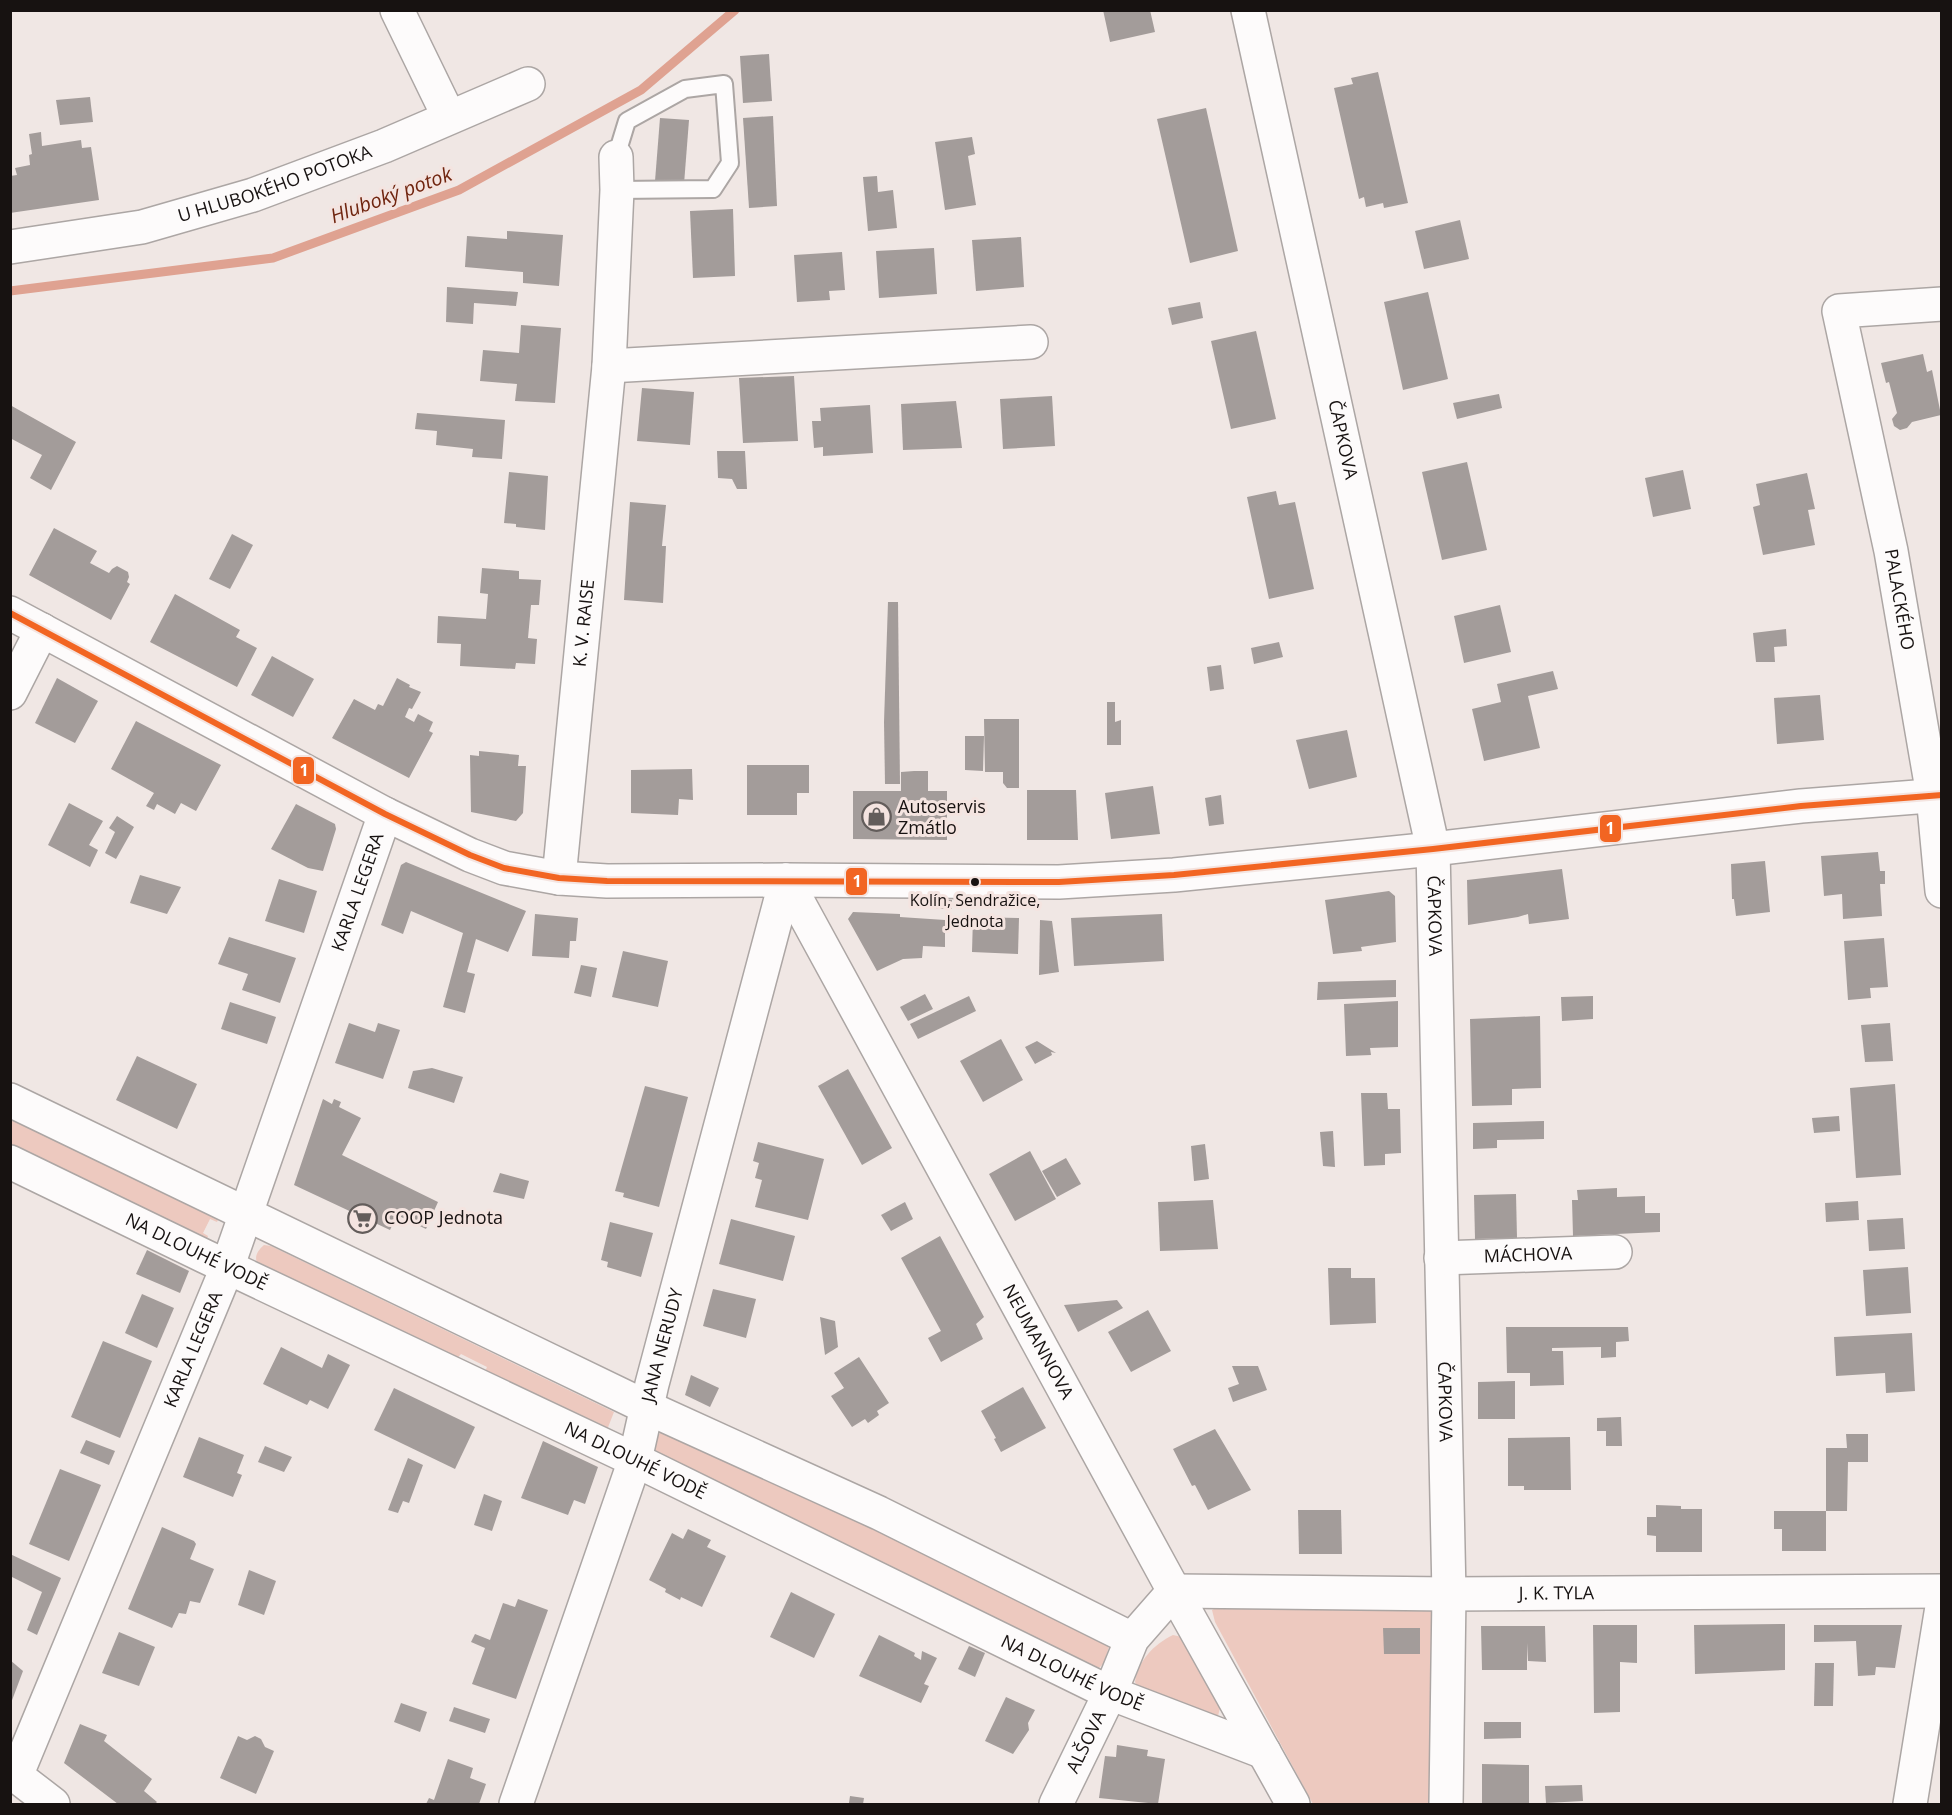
<svg xmlns="http://www.w3.org/2000/svg" width="1952" height="1815" font-family="'Open Sans',sans-serif">
<style>
.green{fill:#edc9bf}
.lines{fill:none;stroke-linecap:round;stroke-linejoin:round}
.stream{stroke:#dfa291;stroke-width:9}
.building{fill:#a39c9a}
.service-casing{stroke:#aca6a4;stroke-width:20}
.minor-casing{stroke:#aca6a4;stroke-width:36}
.service{stroke:#fdfbfb;stroke-width:16}
.minor{stroke:#fdfbfb;stroke-width:33}
.bus-1-casing{stroke:#f4e4e0;stroke-width:10}
.bus-1{stroke:#f26522;stroke-width:6}
.bus-dot{fill:#171211;stroke:#f4e4e0;stroke-width:2}
.labels{text-anchor:middle;stroke-width:6;stroke-linejoin:round;paint-order:stroke}
.bus-label{font-size:16px;fill:#171211;stroke:#f4e4e0}
.street-label{font-size:18px;fill:#171211;stroke:#f4e4e0}
.poi-label{font-size:18px;fill:#171211;stroke:#f4e4e0;text-anchor:start}
.water-label{font-size:20px;font-style:italic;fill:#70250f;stroke:#f4e4e0}
.line-badge{stroke:#f4e4e0;stroke-width:2}
.badge-label{font-size:16px;text-anchor:middle;font-weight:bold;fill:#fff}
</style>
<rect width="100%" height="100%" fill="#f0e7e4"/>
<g class="green">
<polygon points="10,1106 222,1211 217,1222 210,1219 203,1233 208,1236 206,1242 11,1151"/>
<path d="M264 1245 271 1246 614 1412 605 1435 483 1376 487 1367 461 1354 454 1362 259 1266C253 1258 257 1251 264 1245Z"/>
<path d="M672 1427 1110 1643 1104 1663 1098 1669 657 1457C652 1443 656 1430 672 1427Z"/>
<polygon points="1420,1602 1437,1613 1436,1804 1313,1804 1215,1622 1212,1610 1223,1604"/>
<path d="M1173 1635 1182 1637 1220 1708 1218 1716 1213 1721 1141 1692 1135 1682C1138 1661 1154 1644 1173 1635Z"/>
</g>
<g class="lines">
<polyline class="stream" points="10,291 273,258 459,190 641,90 735,10"/>
</g>
<g class="building">
<polygon points="1103,10 1150,10 1155,32 1110,42"/>
<polygon points="769,54 772,101 743,103 740,56"/>
<polygon points="1378,72 1408,203 1384,208 1383,203 1366,207 1364,197 1359,199 1334,88 1353,84 1351,78"/>
<polygon points="90,97 93,122 60,125 56,100"/>
<polygon points="1206,108 1238,251 1190,263 1157,119"/>
<polygon points="773,116 777,206 749,208 743,118"/>
<polygon points="660,118 689,120 684,184 655,181"/>
<polygon points="41,132 42,146 81,140 82,148 91,147 99,200 10,213 10,176 17,175 15,168 30,165 29,155 32,154 29,134"/>
<polygon points="972,137 975,154 968,156 976,205 945,210 935,142"/>
<polygon points="877,176 878,192 893,190 897,228 868,231 863,177"/>
<polygon points="733,209 735,276 693,278 690,211"/>
<polygon points="1460,220 1469,259 1424,269 1415,231"/>
<polygon points="507,231 563,235 559,286 523,283 523,272 465,267 467,236 507,239"/>
<polygon points="1021,237 1024,287 976,291 972,240"/>
<polygon points="934,248 937,294 879,298 876,251"/>
<polygon points="842,252 845,290 829,291 830,300 797,302 794,255"/>
<polygon points="447,287 518,292 516,306 474,303 473,324 446,322"/>
<polygon points="1428,292 1448,379 1403,390 1384,302"/>
<polygon points="1200,302 1203,318 1172,325 1168,308"/>
<polygon points="521,325 561,328 555,403 515,401 517,384 480,381 483,350 519,353"/>
<polygon points="1256,331 1276,419 1231,429 1211,341"/>
<polygon points="1923,354 1927,372 1932,370 1941,415 1912,422 1907,428 1900,430 1894,426 1892,419 1897,413 1889,382 1886,383 1881,363"/>
<polygon points="794,376 798,441 743,443 739,378"/>
<polygon points="642,388 694,392 690,445 637,441"/>
<polygon points="1499,394 1502,408 1457,419 1453,403"/>
<polygon points="1052,396 1055,446 1003,449 1000,399"/>
<polygon points="956,401 962,448 903,450 901,404"/>
<polygon points="10,405 76,442 51,490 30,478 42,455 10,438"/>
<polygon points="870,405 873,453 823,456 823,447 814,448 812,421 821,421 820,408"/>
<polygon points="417,413 505,420 502,459 472,457 473,449 436,445 437,431 415,429"/>
<polygon points="717,451 745,451 747,489 737,489 732,479 718,478"/>
<polygon points="1467,462 1487,550 1442,560 1422,472"/>
<polygon points="1683,470 1691,509 1653,517 1645,478"/>
<polygon points="509,472 548,476 545,530 516,527 516,524 504,523"/>
<polygon points="1807,473 1815,509 1808,510 1815,545 1763,555 1753,507 1760,505 1756,484"/>
<polygon points="1276,491 1279,505 1295,502 1314,589 1269,599 1247,497"/>
<polygon points="630,502 666,505 662,546 666,546 663,603 624,600"/>
<polygon points="54,528 97,551 90,563 109,573 112,569 117,566 128,572 129,577 127,582 130,584 111,620 29,575"/>
<polygon points="232,534 253,545 230,589 209,579"/>
<polygon points="482,568 519,571 519,579 541,580 539,605 531,605 528,638 537,639 535,664 516,663 515,669 460,666 461,644 437,643 438,616 486,619 488,594 480,593"/>
<polygon points="175,594 240,630 236,637 257,648 237,687 150,642"/>
<polygon points="888,602 898,602 900,784 885,784 884,722"/>
<polygon points="1500,605 1511,652 1464,663 1454,616"/>
<polygon points="1786,629 1787,646 1774,647 1775,662 1756,662 1753,633"/>
<polygon points="1279,642 1283,657 1254,664 1251,648"/>
<polygon points="272,656 314,679 293,717 251,695"/>
<polygon points="1221,665 1224,689 1210,691 1207,667"/>
<polygon points="1553,671 1558,689 1528,696 1540,748 1484,761 1472,709 1501,702 1497,684"/>
<polygon points="57,678 98,701 75,743 35,723"/>
<polygon points="397,678 410,685 409,687 421,692 412,709 409,708 405,717 414,722 418,714 433,722 429,731 433,733 409,778 332,738 354,699 375,710 378,704 383,706"/>
<polygon points="1820,695 1824,740 1777,744 1774,698"/>
<polygon points="1107,702 1115,702 1115,722 1121,720 1121,745 1107,745"/>
<polygon points="984,719 1019,719 1019,788 1007,788 1003,783 1003,772 985,772"/>
<polygon points="136,721 221,765 196,811 181,803 175,814 157,804 154,810 146,806 154,793 111,769"/>
<polygon points="1347,730 1357,777 1309,789 1296,740"/>
<polygon points="965,736 984,736 983,771 965,770"/>
<polygon points="479,751 519,755 518,766 526,766 523,813 516,821 471,812 470,755 479,756"/>
<polygon points="747,765 809,765 809,793 797,793 797,815 747,815"/>
<polygon points="692,769 693,800 679,799 678,815 631,813 631,770"/>
<polygon points="914,771 928,771 928,791 947,791 947,840 853,839 853,791 901,791 901,772"/>
<polygon points="1153,786 1160,834 1111,839 1105,793"/>
<polygon points="1027,790 1076,790 1078,840 1027,840"/>
<polygon points="1221,795 1224,824 1209,826 1205,798"/>
<polygon points="69,803 103,821 89,845 98,850 90,867 48,845"/>
<polygon points="296,804 335,824 336,829 323,871 308,868 271,849"/>
<polygon points="117,816 134,827 116,859 105,853 115,832 109,828"/>
<polygon points="1878,852 1880,871 1885,871 1885,884 1880,884 1882,916 1843,919 1842,894 1824,896 1821,856"/>
<polygon points="1765,861 1770,912 1736,916 1734,899 1732,899 1731,864"/>
<polygon points="406,862 526,911 508,952 476,939 467,972 475,974 465,1013 443,1007 463,933 411,911 403,934 381,925 401,865"/>
<polygon points="1562,869 1569,919 1529,924 1528,914 1518,917 1468,925 1467,880"/>
<polygon points="140,875 181,887 167,914 130,903"/>
<polygon points="279,879 317,891 304,933 265,921"/>
<polygon points="1389,891 1395,896 1396,942 1361,947 1362,951 1333,954 1325,900"/>
<polygon points="935,899 952,900 952,909 935,909"/>
<polygon points="853,912 900,914 900,917 945,920 945,947 923,946 922,958 903,959 877,971 848,919"/>
<polygon points="535,914 578,918 576,941 570,941 569,958 532,956"/>
<polygon points="1162,914 1164,961 1074,966 1071,918"/>
<polygon points="973,917 1019,918 1018,954 972,952"/>
<polygon points="1040,920 1052,921 1059,972 1039,975"/>
<polygon points="229,937 296,958 280,1003 242,990 248,974 218,964"/>
<polygon points="1884,938 1888,987 1870,988 1871,998 1848,1000 1844,941"/>
<polygon points="623,951 668,961 658,1007 612,997"/>
<polygon points="581,965 597,968 591,997 574,993"/>
<polygon points="1396,980 1396,997 1317,1000 1318,982"/>
<polygon points="925,994 933,1009 908,1021 900,1007"/>
<polygon points="969,996 976,1011 918,1039 910,1024"/>
<polygon points="1593,996 1593,1019 1562,1021 1561,997"/>
<polygon points="1398,1001 1398,1047 1370,1048 1371,1055 1346,1056 1344,1004"/>
<polygon points="230,1002 276,1017 267,1044 221,1029"/>
<polygon points="1540,1016 1541,1088 1512,1089 1512,1105 1472,1106 1470,1019"/>
<polygon points="349,1023 375,1032 378,1023 400,1030 383,1079 335,1063"/>
<polygon points="1890,1023 1893,1061 1865,1062 1861,1025"/>
<polygon points="1001,1039 1023,1080 983,1102 960,1061"/>
<polygon points="1037,1041 1056,1053 1051,1052 1052,1055 1035,1064 1025,1047"/>
<polygon points="137,1056 197,1084 177,1129 116,1100"/>
<polygon points="432,1068 463,1077 454,1103 408,1088 413,1071"/>
<polygon points="848,1069 892,1148 862,1165 818,1086"/>
<polygon points="1895,1084 1901,1175 1856,1178 1850,1088"/>
<polygon points="645,1086 688,1097 659,1207 623,1197 624,1193 615,1191"/>
<polygon points="1361,1093 1387,1093 1388,1109 1400,1109 1401,1153 1385,1154 1385,1165 1364,1166"/>
<polygon points="323,1099 332,1104 334,1099 341,1102 339,1107 361,1118 342,1155 438,1202 426,1229 397,1215 390,1230 294,1185"/>
<polygon points="1839,1116 1840,1131 1814,1133 1812,1118"/>
<polygon points="1544,1121 1544,1139 1497,1140 1497,1148 1473,1149 1473,1123"/>
<polygon points="1333,1131 1335,1167 1323,1166 1320,1132"/>
<polygon points="758,1142 824,1159 808,1220 755,1207 762,1180 755,1178 759,1163 753,1161"/>
<polygon points="1205,1144 1209,1179 1194,1181 1191,1146"/>
<polygon points="1030,1151 1056,1199 1015,1221 989,1174"/>
<polygon points="1066,1158 1081,1184 1057,1197 1042,1171"/>
<polygon points="500,1173 529,1181 524,1199 493,1192"/>
<polygon points="1617,1188 1617,1197 1645,1196 1645,1213 1660,1213 1660,1232 1573,1236 1572,1200 1578,1200 1577,1190"/>
<polygon points="1516,1194 1517,1238 1475,1239 1474,1195"/>
<polygon points="1213,1200 1218,1249 1160,1251 1158,1202"/>
<polygon points="1858,1201 1859,1220 1826,1222 1825,1203"/>
<polygon points="905,1202 913,1219 891,1231 881,1215"/>
<polygon points="1903,1218 1905,1249 1869,1251 1867,1220"/>
<polygon points="731,1219 795,1236 783,1281 719,1264"/>
<polygon points="610,1222 653,1233 641,1277 607,1267 608,1262 601,1260"/>
<polygon points="940,1236 984,1317 976,1324 983,1339 941,1362 928,1338 941,1331 901,1258"/>
<polygon points="147,1250 189,1271 180,1293 136,1274"/>
<polygon points="1908,1267 1911,1313 1866,1316 1863,1270"/>
<polygon points="1328,1268 1351,1268 1351,1278 1375,1278 1376,1323 1330,1325"/>
<polygon points="713,1289 756,1299 746,1338 703,1326"/>
<polygon points="142,1294 174,1308 157,1348 125,1333"/>
<polygon points="1117,1300 1123,1308 1078,1332 1064,1305"/>
<polygon points="1148,1310 1171,1351 1131,1372 1108,1332"/>
<polygon points="820,1317 835,1321 838,1347 825,1355"/>
<polygon points="1506,1327 1628,1327 1629,1341 1616,1342 1616,1357 1601,1358 1601,1347 1552,1348 1552,1351 1563,1351 1564,1385 1530,1386 1530,1373 1507,1373"/>
<polygon points="1912,1333 1915,1391 1886,1393 1885,1373 1836,1376 1834,1337"/>
<polygon points="103,1341 152,1361 120,1438 71,1417"/>
<polygon points="281,1347 322,1368 328,1354 350,1365 328,1409 310,1400 307,1405 263,1384"/>
<polygon points="859,1357 889,1403 877,1411 879,1415 868,1423 865,1419 852,1427 831,1396 844,1388 834,1373"/>
<polygon points="1232,1366 1258,1366 1267,1390 1233,1402 1228,1388 1239,1384"/>
<polygon points="691,1375 719,1388 710,1407 685,1395"/>
<polygon points="1515,1381 1515,1419 1478,1419 1478,1382"/>
<polygon points="1023,1387 1046,1428 1001,1452 994,1439 996,1438 981,1411"/>
<polygon points="394,1388 475,1427 455,1469 374,1430"/>
<polygon points="1621,1417 1622,1446 1606,1446 1606,1431 1597,1431 1597,1418"/>
<polygon points="1215,1429 1251,1490 1208,1510 1195,1485 1192,1486 1173,1449"/>
<polygon points="1846,1434 1868,1434 1868,1462 1848,1462 1847,1511 1826,1511 1826,1448 1847,1448"/>
<polygon points="199,1437 244,1455 237,1473 242,1475 233,1497 183,1477"/>
<polygon points="1570,1437 1571,1490 1524,1490 1524,1486 1508,1486 1508,1438"/>
<polygon points="86,1440 115,1451 109,1465 80,1453"/>
<polygon points="543,1441 598,1467 585,1504 574,1500 568,1515 521,1498"/>
<polygon points="265,1446 292,1457 284,1472 258,1462"/>
<polygon points="408,1458 423,1465 409,1503 403,1501 398,1513 388,1510"/>
<polygon points="60,1469 101,1485 69,1561 29,1544"/>
<polygon points="484,1494 502,1501 492,1531 474,1525"/>
<polygon points="1656,1505 1681,1506 1681,1509 1702,1509 1702,1552 1656,1552 1656,1536 1647,1535 1647,1517 1656,1517"/>
<polygon points="1298,1510 1341,1510 1342,1554 1299,1554"/>
<polygon points="1774,1511 1826,1511 1826,1551 1782,1551 1782,1529 1774,1529"/>
<polygon points="162,1527 194,1541 196,1544 190,1559 214,1569 200,1603 190,1601 186,1614 179,1613 172,1628 128,1609"/>
<polygon points="688,1529 711,1540 707,1547 726,1556 702,1607 681,1597 680,1600 665,1592 666,1589 649,1580 672,1533 683,1539"/>
<polygon points="10,1554 61,1578 37,1635 27,1630 42,1592 10,1576"/>
<polygon points="249,1570 276,1581 264,1615 238,1605"/>
<polygon points="791,1592 835,1614 814,1658 770,1637"/>
<polygon points="518,1599 548,1610 516,1699 472,1684 485,1648 471,1642 475,1634 490,1640 503,1603 515,1607"/>
<polygon points="1785,1624 1785,1670 1695,1674 1694,1625"/>
<polygon points="1593,1625 1637,1625 1637,1663 1620,1662 1620,1712 1594,1713"/>
<polygon points="1814,1625 1902,1625 1895,1668 1876,1667 1875,1675 1858,1676 1856,1641 1814,1642"/>
<polygon points="1481,1626 1545,1626 1546,1662 1528,1661 1527,1643 1527,1670 1482,1670"/>
<polygon points="1383,1628 1420,1628 1420,1654 1384,1654"/>
<polygon points="119,1632 155,1647 139,1686 102,1673"/>
<polygon points="879,1635 915,1653 914,1656 921,1660 922,1651 937,1658 924,1684 929,1686 921,1703 859,1676"/>
<polygon points="969,1646 985,1653 975,1677 958,1669"/>
<polygon points="10,1660 23,1671 11,1703 10,1703"/>
<polygon points="1815,1663 1834,1663 1833,1706 1814,1706"/>
<polygon points="1006,1697 1035,1710 1028,1723 1029,1730 1013,1754 985,1741"/>
<polygon points="401,1703 427,1712 420,1732 394,1722"/>
<polygon points="454,1707 490,1719 485,1733 449,1721"/>
<polygon points="1484,1722 1521,1722 1521,1738 1484,1739"/>
<polygon points="80,1724 107,1735 104,1741 152,1779 144,1791 157,1802 155,1804 118,1804 64,1763"/>
<polygon points="238,1736 247,1740 255,1736 261,1739 265,1747 274,1751 256,1794 220,1778"/>
<polygon points="1117,1745 1148,1750 1147,1756 1165,1759 1158,1804 1099,1798 1105,1756 1116,1757"/>
<polygon points="448,1759 473,1768 470,1778 486,1784 479,1804 426,1804 429,1798 434,1800"/>
<polygon points="1482,1764 1529,1765 1529,1804 1482,1804"/>
<polygon points="1582,1785 1583,1801 1546,1803 1545,1786"/>
<polygon points="850,1796 864,1798 863,1804 849,1803"/>
</g>
<g class="lines">
<defs>
<polyline id="service" points="616,157 627,121 685,89 724,84 730,163 713,189 617,190"/>
<g id="minor">
<polyline points="397,10 449,117"/>
<path id="s1" d="M1248 10 1433 849 1449 1594 1446 1804"/>
<path id="s2" d="M10 247 142 227 253 195 384 146 528 84"/>
<path id="s3" d="M1942 304 1839 311 1891 551 1933 795 1942 891"/>
<polyline points="609,366 1031,342"/>
<polyline points="10,613 385,814 470,855 504,868 559,878 607,881 786,880 1059,882 1174,875 1433,849 1801,806 1942,795"/>
<polyline points="10,693 42,630"/>
<path id="s4" d="M559 878 609 366 617 190 616 157"/>
<path id="s5" d="M786 880 1174 1591 1293 1804"/>
<polyline points="10,1100 646,1407 879,1513 1132,1639"/>
<path id="s6" d="M10 1162 204 1256 635 1460 1110 1693 1264 1752"/>
<path id="s7" d="M1441 1258 1615 1252"/>
<polyline points="10,1771 53,1804"/>
<path id="s8" d="M16 1776 227 1268 385 814"/>
<path id="s9" d="M516 1804 635 1460 652 1384 786 880"/>
<path id="s10" d="M1056 1804 1110 1693 1132 1639 1174 1591 1449 1594 1942 1591"/>
<polyline points="1910,1804 1942,1607"/>
</g>
</defs>
<use href="#service" class="service-casing"/>
<use href="#minor" class="minor-casing"/>
<use href="#service" class="service"/>
<use href="#minor" class="minor"/>
<defs>
<polyline id="bus-1" points="10,613 385,814 470,855 504,868 559,878 607,881 1059,882 1174,875 1433,849 1801,806 1942,795"/>
</defs>
<use href="#bus-1" class="bus-1-casing"/>
<use href="#bus-1" class="bus-1"/>
</g>
<defs>
<symbol id="shop-ring" viewBox="-11 -11 22 22"><circle r="9.5" fill="#f4e4e0" stroke="#635d5b" stroke-width="1.5"/><path d="M-5-2.5h2.3a2.7 3.5 0 0 1 5.4 0H5L5.5 6h-11ZM-1.5-2.5h3a1.5 2.3 0 0 0-3 0Z" fill="#635d5b"/></symbol>
<symbol id="supermarket-ring" viewBox="-11 -11 22 22"><circle r="9.5" fill="#f4e4e0" stroke="#635d5b" stroke-width="1.5"/><path d="M-6-5.5h2.5l.6 2H6L4.5 2H-2.5L-4.4-4H-6ZM-1.5 3.2a1.3 1.3 0 1 0 .1 0ZM3 3.2a1.3 1.3 0 1 0 .1 0Z" fill="#635d5b"/></symbol>
</defs>
<g fill-rule="evenodd">
<use href="#shop-ring" x="860" y="800" width="33" height="33"/>
<use href="#supermarket-ring" x="346" y="1202" width="33" height="33"/>
</g>
<circle class="bus-dot" cx="975" cy="882" r="5"/>
<g class="labels">
<g class="bus-label">
<text x="975" y="906">Kolín, Sendražice,<tspan x="975" dy="21">Jednota</tspan></text>
</g>
<g class="street-label">
<text dy="6" stroke="none"><textPath href="#s2" startOffset="273">U HLUBOKÉHO POTOKA</textPath></text>
<text dy="6" stroke="none"><textPath href="#s1" startOffset="440">ČAPKOVA</textPath></text>
<text dy="6" stroke="none"><textPath href="#s3" startOffset="398">PALACKÉHO</textPath></text>
<text dy="6" stroke="none"><textPath href="#s4" startOffset="256">K. V. RAISE</textPath></text>
<text dy="6" stroke="none"><textPath href="#s8" startOffset="948">KARLA LEGERA</textPath></text>
<text dy="6" stroke="none"><textPath href="#s1" startOffset="926">ČAPKOVA</textPath></text>
<text dy="6" stroke="none"><textPath href="#s6" startOffset="207">NA DLOUHÉ VODĚ</textPath></text>
<text dy="6" stroke="none"><textPath href="#s7" startOffset="87">MÁCHOVA</textPath></text>
<text dy="6" stroke="none"><textPath href="#s5" startOffset="526">NEUMANNOVA</textPath></text>
<text dy="6" stroke="none"><textPath href="#s9" startOffset="482">JANA NERUDY</textPath></text>
<text dy="6" stroke="none"><textPath href="#s8" startOffset="462">KARLA LEGERA</textPath></text>
<text dy="6" stroke="none"><textPath href="#s1" startOffset="1412">ČAPKOVA</textPath></text>
<text dy="6" stroke="none"><textPath href="#s6" startOffset="693">NA DLOUHÉ VODĚ</textPath></text>
<text dy="6" stroke="none"><textPath href="#s10" startOffset="628">J. K. TYLA</textPath></text>
<text dy="6" stroke="none"><textPath href="#s6" startOffset="1179">NA DLOUHÉ VODĚ</textPath></text>
<text dy="6" stroke="none"><textPath href="#s10" startOffset="69">ALŠOVA</textPath></text>
</g>
<g class="poi-label">
<text x="898" y="813">Autoservis<tspan x="898" dy="21">Zmátlo</tspan></text>
<text x="384" y="1224">COOP Jednota</text>
</g>
<g class="water-label">
<text transform="translate(391 195) rotate(-20)" y="7">Hluboký potok</text>
</g>
</g>
<g class="line-badge">
<rect x="292" y="756" width="23" height="29" rx="6" fill="#f26522"/>
<rect x="1599" y="814" width="23" height="29" rx="6" fill="#f26522"/>
<rect x="845" y="867" width="23" height="29" rx="6" fill="#f26522"/>
</g>
<g class="badge-label">
<text x="304" y="776">1</text>
<text x="1610" y="834">1</text>
<text x="857" y="887">1</text>
</g>
<rect width="1952" height="1815" fill="none" stroke="#171211" stroke-width="24"/>
</svg>
